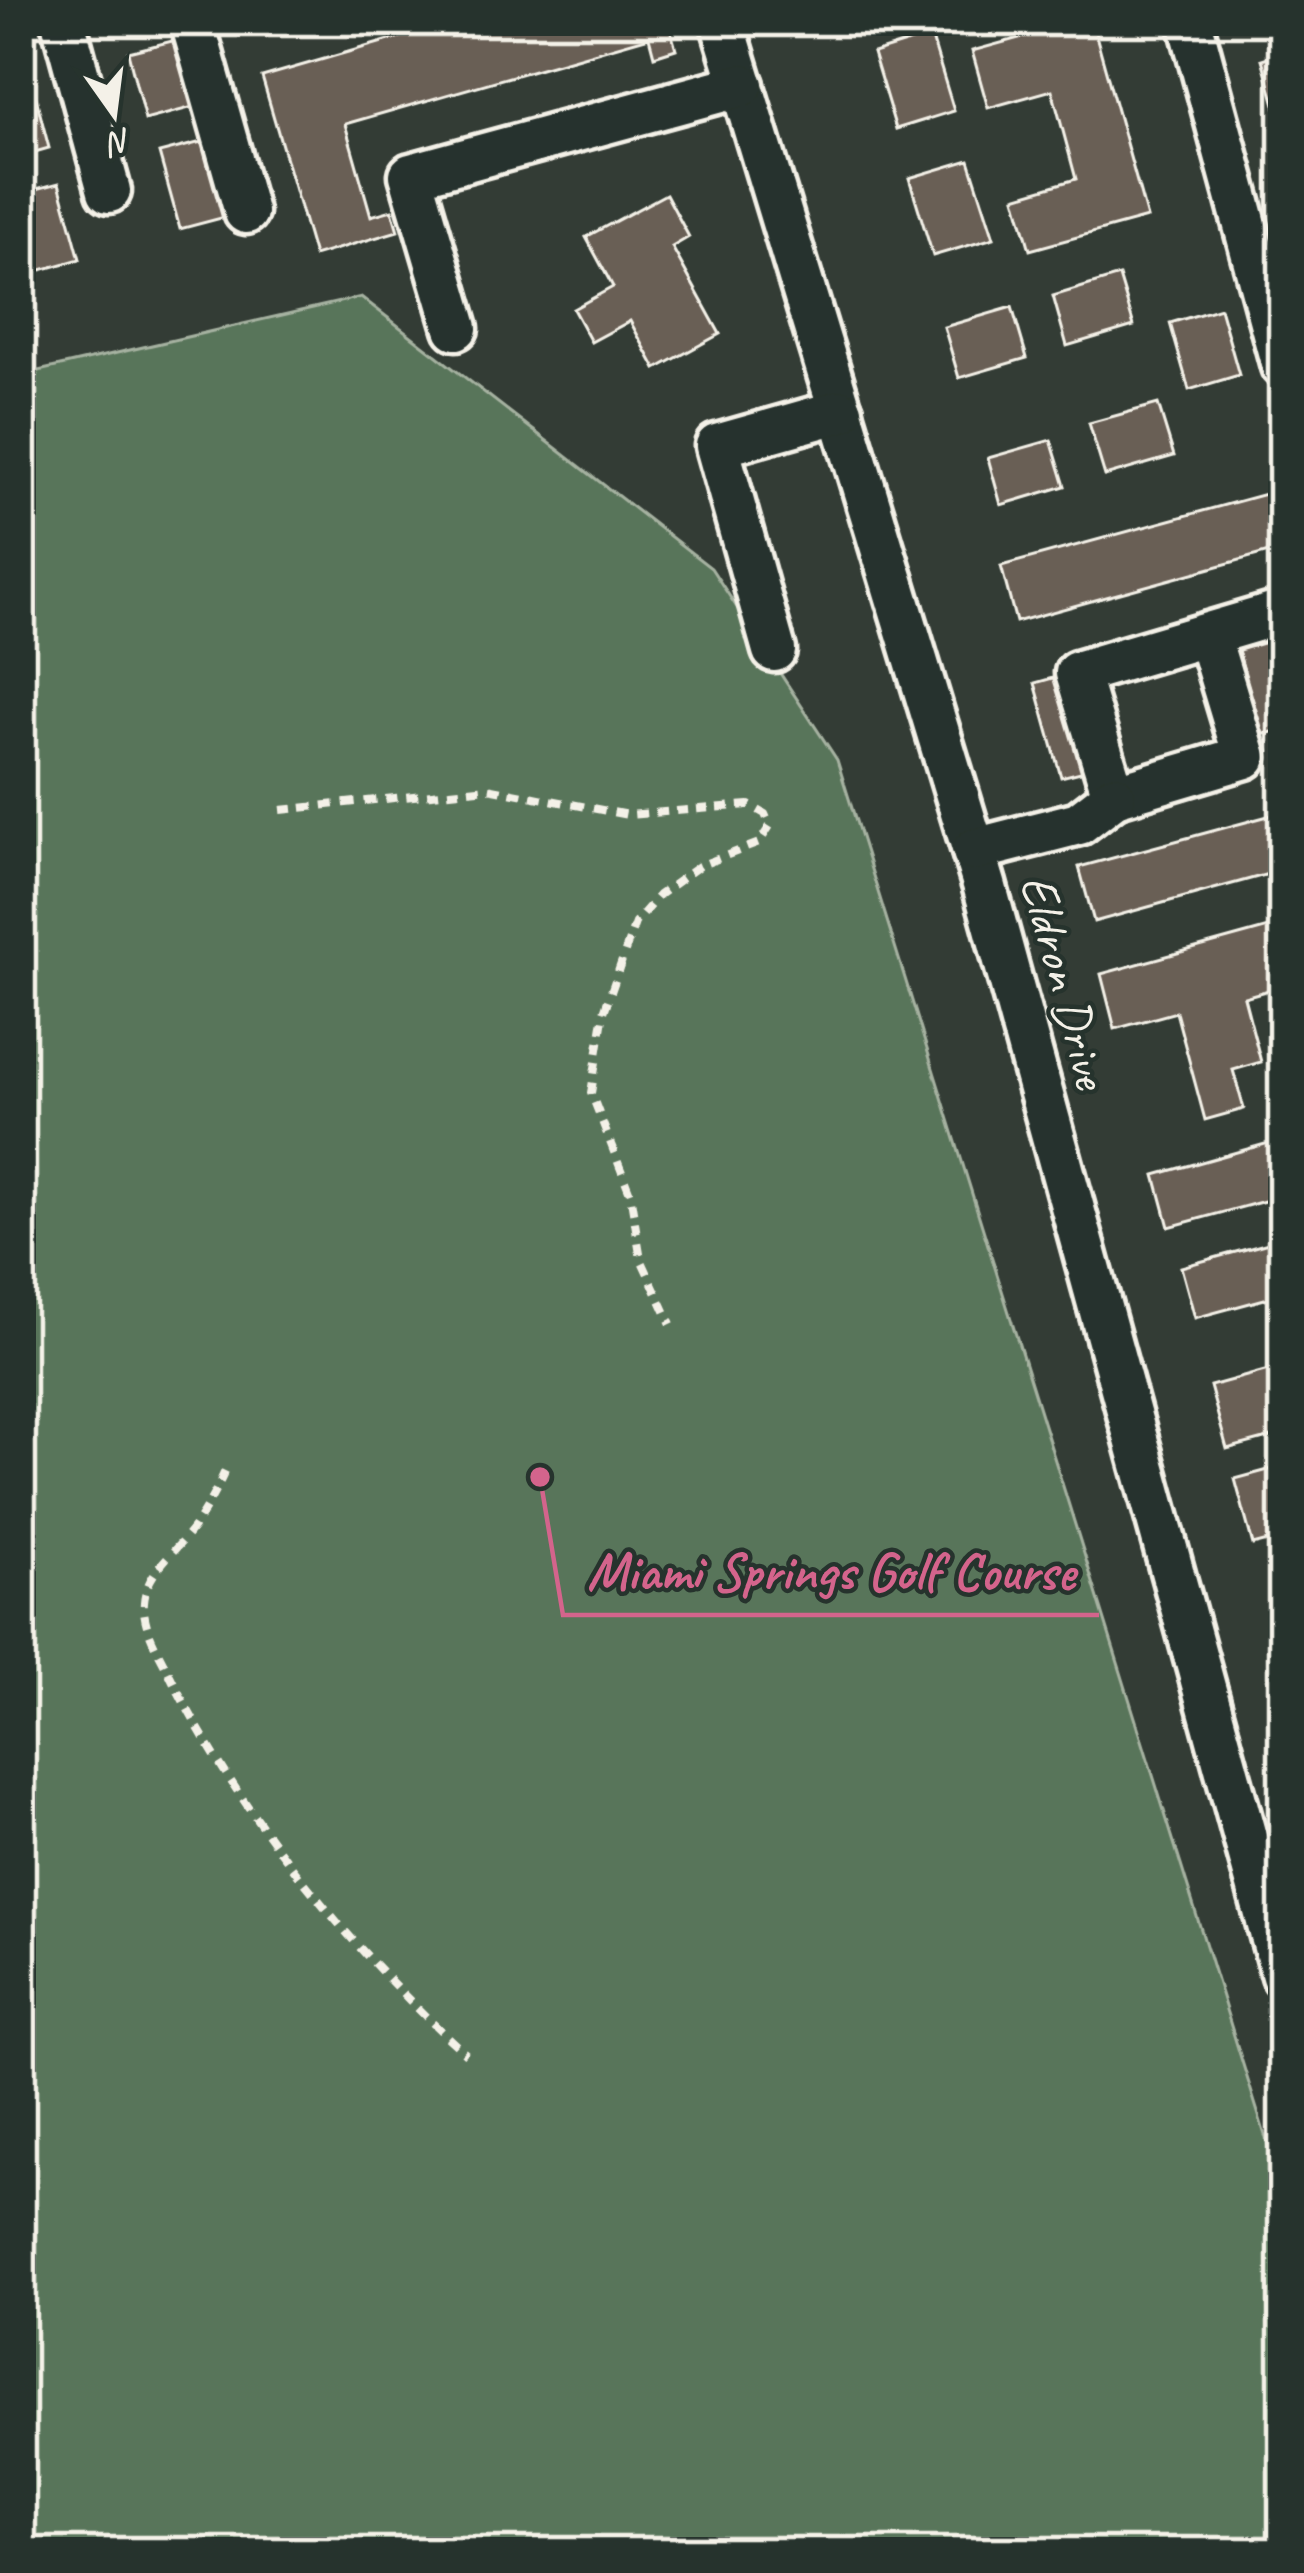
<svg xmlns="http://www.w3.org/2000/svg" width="1304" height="2573" font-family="Caveat,sans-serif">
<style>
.green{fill:#59745a;stroke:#a6b2a1;stroke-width:3}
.building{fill:#695e55;stroke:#f4f1e8;stroke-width:3}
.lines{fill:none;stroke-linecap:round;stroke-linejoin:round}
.minor-casing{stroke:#f4f1e8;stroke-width:51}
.path{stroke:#f4f1e8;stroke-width:8;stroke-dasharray:12 9;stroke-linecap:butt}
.minor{stroke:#26332d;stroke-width:42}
.labels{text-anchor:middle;stroke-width:9;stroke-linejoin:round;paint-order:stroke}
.street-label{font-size:51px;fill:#f4f1e8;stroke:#26332d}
.leader{fill:none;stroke:#d4648c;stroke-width:4.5}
.callout-dot{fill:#d4648c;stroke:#26332d;stroke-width:4.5}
.callout-label{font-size:54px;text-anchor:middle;font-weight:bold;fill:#d4648c;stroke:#26332d;stroke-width:9;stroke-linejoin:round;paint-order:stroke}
</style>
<rect width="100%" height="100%" fill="#333c35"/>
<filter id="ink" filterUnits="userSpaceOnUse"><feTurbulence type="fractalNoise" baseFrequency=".00833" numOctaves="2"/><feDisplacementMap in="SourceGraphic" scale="24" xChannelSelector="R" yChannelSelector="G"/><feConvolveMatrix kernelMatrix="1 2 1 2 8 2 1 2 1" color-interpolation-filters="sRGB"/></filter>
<g filter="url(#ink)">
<polygon class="green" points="361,297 711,568 837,760 1283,2193 1283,2552 21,2552 21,375"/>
<g class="building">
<polygon points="283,21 339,21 287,35"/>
<polygon points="455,21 668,21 676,49 654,56 649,37 345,124 371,216 392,210 398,231 314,256 262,77"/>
<polygon points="1081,21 1092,21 1147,218 1030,250 1015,197 1076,179 1052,90 988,108 972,51"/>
<polygon points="931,35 954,111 896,129 873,53"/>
<polygon points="184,38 201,105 145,120 128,52"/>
<polygon points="1283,52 1283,132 1262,59"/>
<polygon points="32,83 49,148 21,156 21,86"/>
<polygon points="209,140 229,216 180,229 159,153"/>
<polygon points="969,160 994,238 933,256 909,178"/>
<polygon points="59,183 80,259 31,273 21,235 21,193"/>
<polygon points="666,194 689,237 672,247 720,334 656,369 630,321 591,342 573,309 613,287 586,237"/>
<polygon points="1119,276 1134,326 1067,346 1053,296"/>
<polygon points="1012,307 1027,358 959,378 944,327"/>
<polygon points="1220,308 1239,375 1189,390 1170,323"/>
<polygon points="1158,404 1174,456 1105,476 1089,423"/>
<polygon points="1051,440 1065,486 1001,505 988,458"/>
<polygon points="1265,494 1280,549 1016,622 1001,566"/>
<polygon points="1283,626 1283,729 1262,735 1235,640"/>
<polygon points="1063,675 1089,770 1061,777 1035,683"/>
<polygon points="1283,812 1283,870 1094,922 1079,867"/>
<polygon points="1283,924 1283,986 1244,997 1261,1062 1233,1070 1244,1109 1205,1120 1176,1012 1115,1029 1101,974"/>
<polygon points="1283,1139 1283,1196 1169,1227 1155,1175"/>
<polygon points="1283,1239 1283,1294 1195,1318 1181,1267"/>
<polygon points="1283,1366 1283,1434 1227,1449 1210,1386"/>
<polygon points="1283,1466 1283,1537 1253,1545 1235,1479"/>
</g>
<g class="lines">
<defs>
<g id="minor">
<polyline points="63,21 109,191"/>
<polyline points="192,21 246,212"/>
<polyline points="722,21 984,884 1283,1976"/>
<polyline points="1190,21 1283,366"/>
<polyline points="456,328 411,175 742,85"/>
<polyline points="1208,634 1245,757 1114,796 1077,673 1283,612"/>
<polyline points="774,650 717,446 841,411"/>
<polyline points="974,850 1079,823 1114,796"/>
</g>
</defs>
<use href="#minor" class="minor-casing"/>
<g class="path">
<polyline points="281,810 488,788 628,815 749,805 765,814 770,826 759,843 699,866 659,895 635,923 604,1012 591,1093 630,1193 641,1259 671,1324"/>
<path d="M225 1471C216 1491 206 1509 194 1527 177 1551 146 1571 144 1602 142 1626 158 1651 168 1671 234 1808 353 1953 466 2054"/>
<polyline points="21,2348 21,2356"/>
</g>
<use href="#minor" class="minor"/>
</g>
</g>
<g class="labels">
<g class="street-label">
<text transform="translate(1066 981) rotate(75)" y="18">Eldron Drive</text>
</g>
</g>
<path class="leader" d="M540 1477L563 1615H1099"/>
<circle class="callout-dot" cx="540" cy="1477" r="12"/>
<g class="callout-label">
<text x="831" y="1589">Miami Springs Golf Course</text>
</g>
<rect width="1304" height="2573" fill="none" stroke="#26332d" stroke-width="72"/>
<rect x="36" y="36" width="1232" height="2501" fill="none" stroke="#f4f1e8" stroke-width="4.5" filter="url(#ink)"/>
<g transform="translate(114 114) rotate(166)" stroke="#26332d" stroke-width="9" paint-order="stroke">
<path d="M0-9L21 45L0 30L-21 45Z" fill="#f4f1e8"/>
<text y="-18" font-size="33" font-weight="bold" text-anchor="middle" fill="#f4f1e8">N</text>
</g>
</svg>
